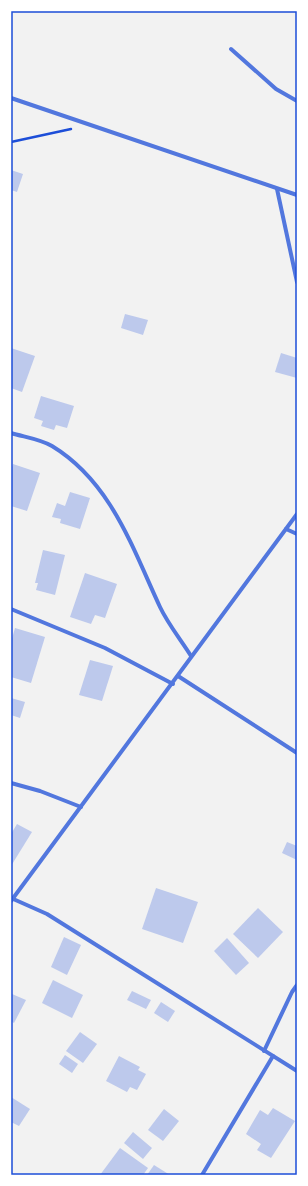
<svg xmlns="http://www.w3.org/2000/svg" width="308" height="1186" font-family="Jost,sans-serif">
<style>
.building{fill:#bdc9ec}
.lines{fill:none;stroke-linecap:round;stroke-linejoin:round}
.path{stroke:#1d4ed8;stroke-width:2.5}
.minor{stroke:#5277de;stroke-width:4}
.neatline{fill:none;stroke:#1d4ed8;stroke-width:1.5}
</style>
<rect width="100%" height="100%" fill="#f2f2f2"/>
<g class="building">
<polygon points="11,170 23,174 17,192 11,190"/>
<polygon points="125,314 148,320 143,335 121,328"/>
<polygon points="11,348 35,356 22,392 11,388"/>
<polygon points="281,353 297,358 297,378 275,372"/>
<polygon points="41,396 74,406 67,428 56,425 54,430 41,426 43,421 34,418"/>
<polygon points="13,464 40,473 27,511 11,506 11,471"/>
<polygon points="70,492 90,498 80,529 60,523 61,519 52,517 57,503 65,506"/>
<polygon points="43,550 65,555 55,595 36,590 38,583 35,583"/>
<polygon points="85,573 117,584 105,618 95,615 91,624 70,617"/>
<polygon points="15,628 45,637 31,683 11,677 11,642"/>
<polygon points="90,660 113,666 102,701 79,695"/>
<polygon points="11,698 25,702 20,718 11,715"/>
<polygon points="17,824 32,832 11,866 11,834"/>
<polygon points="287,842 297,846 297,860 282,853"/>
<polygon points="156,888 198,902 183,943 142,929"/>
<polygon points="258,908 283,932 258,958 233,934"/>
<polygon points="64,937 81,945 67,975 51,967"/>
<polygon points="227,938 249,963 236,975 214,951"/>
<polygon points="53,980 83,995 72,1018 42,1003"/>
<polygon points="132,991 151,1000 146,1009 127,1000"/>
<polygon points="12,994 26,1000 14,1023 11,1021"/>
<polygon points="161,1002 175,1011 168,1022 154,1013"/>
<polygon points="80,1032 97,1044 83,1063 66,1051"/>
<polygon points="65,1055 78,1064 72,1073 59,1064"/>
<polygon points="119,1056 140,1067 138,1070 146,1074 137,1090 130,1087 127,1092 106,1081"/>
<polygon points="11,1097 30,1109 19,1126 11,1122"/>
<polygon points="273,1108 295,1121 271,1158 257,1150 261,1144 246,1134 260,1110 268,1115"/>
<polygon points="164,1109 179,1121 163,1141 148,1130"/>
<polygon points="133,1132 152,1148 143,1159 124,1143"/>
<polygon points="120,1148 148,1168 143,1175 100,1175"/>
<polygon points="154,1165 170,1175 147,1175"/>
</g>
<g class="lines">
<polyline class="path" points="11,142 71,129"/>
<g class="minor">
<polyline points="231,49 276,89 297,101"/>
<polyline points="11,98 297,195"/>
<polyline points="277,189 297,282"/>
<path d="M11 433C24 437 40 439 52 446 111 482 132 547 160 607 168 624 181 640 191 656"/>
<polyline points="286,529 297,534"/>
<polyline points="11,609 105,648 173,684"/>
<polyline points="178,676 297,753"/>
<polyline points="11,783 40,791 81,807"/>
<polyline points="11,898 47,914 297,1071"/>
<polyline points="11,901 297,514"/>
<polyline points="264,1051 292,992 297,985"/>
<polyline points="202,1175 273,1056"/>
</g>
</g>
<rect width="308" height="1186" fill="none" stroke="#ffffff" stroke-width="24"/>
<rect x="12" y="12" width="284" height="1162" class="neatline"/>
</svg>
